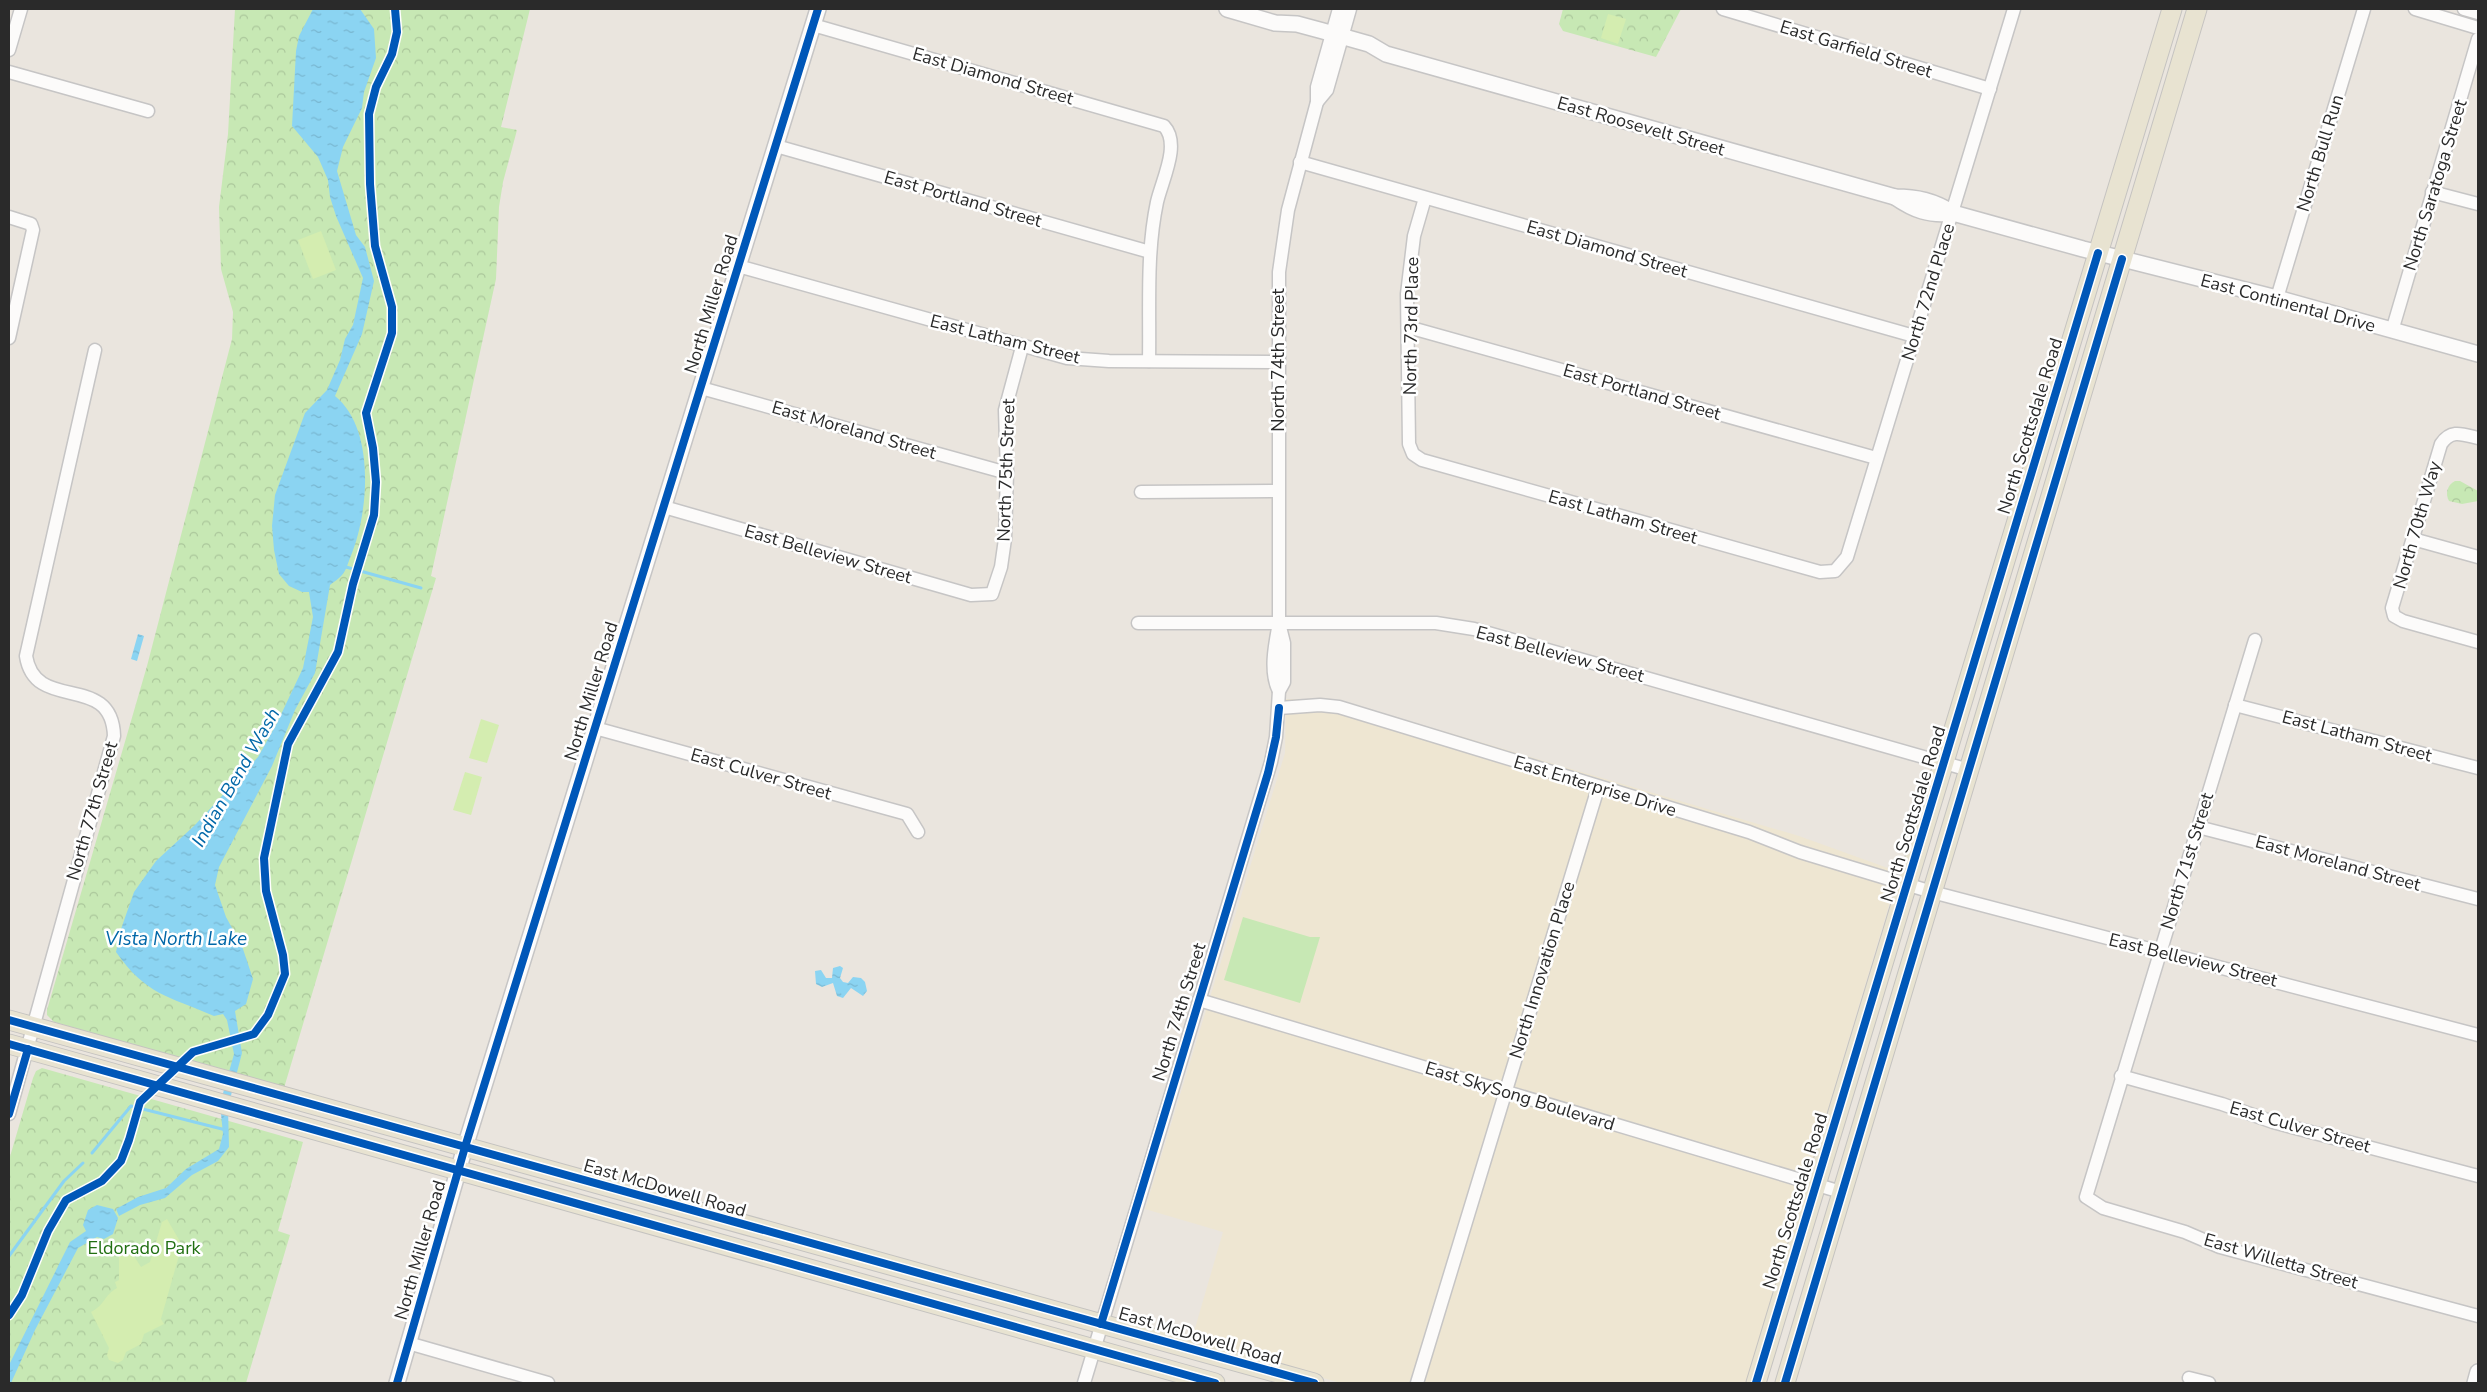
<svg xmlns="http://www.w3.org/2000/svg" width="2487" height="1392" font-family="'Nunito Sans',sans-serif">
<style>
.education{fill:#eee6d2}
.grass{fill:#c7e8b4}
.park{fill:url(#park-crowns)}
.pitch{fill:#d4edb0}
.water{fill:url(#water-ripples)}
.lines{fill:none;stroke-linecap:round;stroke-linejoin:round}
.stream{stroke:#8bd4f2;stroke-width:3}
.minor-casing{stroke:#c6c5c5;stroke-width:15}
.tertiary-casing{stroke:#c6c5c5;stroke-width:18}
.primary-casing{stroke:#c5c3c0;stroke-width:21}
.minor{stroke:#fcfbfa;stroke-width:12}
.tertiary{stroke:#fcfbfa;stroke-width:15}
.primary{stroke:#e8e3d1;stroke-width:19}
.cycleway-casing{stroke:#fff;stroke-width:11}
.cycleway{stroke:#0057b8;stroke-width:8}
.labels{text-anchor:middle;stroke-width:5;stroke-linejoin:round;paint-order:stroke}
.street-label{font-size:18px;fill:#2a2a2a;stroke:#fff}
.park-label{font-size:18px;fill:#216f12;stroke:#fff}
.water-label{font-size:19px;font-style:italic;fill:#0067a8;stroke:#fff}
</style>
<defs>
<pattern id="park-crowns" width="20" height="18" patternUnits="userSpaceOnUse" patternTransform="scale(1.25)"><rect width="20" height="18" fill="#c7e8b4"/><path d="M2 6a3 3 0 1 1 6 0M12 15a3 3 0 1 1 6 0" fill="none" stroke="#abc79b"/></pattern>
<pattern id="water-ripples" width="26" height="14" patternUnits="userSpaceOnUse" patternTransform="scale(1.25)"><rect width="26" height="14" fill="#8bd4f2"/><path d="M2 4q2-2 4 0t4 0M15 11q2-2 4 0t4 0" fill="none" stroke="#78b6d0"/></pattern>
</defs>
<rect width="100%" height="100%" fill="#eae5de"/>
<polygon class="education" points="1286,699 1334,699 1799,836 1899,872 1746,1383 1341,1383 1191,1342 1223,1232 1145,1209 1285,753"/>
<polygon class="grass" points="1243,917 1310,937 1320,937 1300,1003 1224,980"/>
<g class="park">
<polygon points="235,9 530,9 501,127 517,130 503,182 499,207 496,279 431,576 436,578 284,1088 54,1022 47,1015 47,1010 147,666 232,339 233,312 221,269 219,207 228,134"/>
<polygon points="1563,9 1681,9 1656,57 1563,31 1559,24"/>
<path d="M2455 481H2460L2478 491V501L2462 504 2449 501C2445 494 2447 485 2455 481Z"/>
<polygon points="42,1068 303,1142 278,1231 290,1235 246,1383 9,1383 9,1160 33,1078 36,1071"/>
</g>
<g class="pitch">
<polygon points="1608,14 1626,19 1618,44 1601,38"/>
<polygon points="321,231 336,270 313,279 298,240"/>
<polygon points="481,719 499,725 487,763 469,758"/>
<polygon points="465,772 482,777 471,815 453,810"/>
<path d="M167 1219 182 1245 161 1319 164 1324 144 1334 141 1344 126 1352 123 1360 118 1363 109 1360 107 1355 109 1348 91 1312C106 1304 103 1296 117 1288L115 1282 119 1280V1251L128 1247 141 1267 150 1262 162 1222Z"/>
</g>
<g class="water">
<path d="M313 9H360L374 29 376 58 364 92 362 108 343 147 337 171 356 235 365 247 374 281 362 334 335 396C376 429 369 514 350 558 348 563 346 571 342 575 339 579 333 582 330 585L315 673 295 710 272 766 219 867 215 885 226 917 242 946 253 979 246 1004 235 1011 242 1053 228 1107 229 1147 218 1161 192 1175 165 1198 140 1205 119 1216 116 1209 138 1197 166 1188 186 1169 219 1149 223 1134 220 1104 234 1054 227 1020 223 1014 214 1016C168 996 146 995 116 952L121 929 134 892 156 861 195 825 258 757 277 723 303 668 313 617 309 592H302L289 586 279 574 274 550 272 526 275 495 305 413 327 390 340 360 345 339 353 325 363 278 336 216 330 197 328 180 318 157 292 126 296 51 299 36Z"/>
<polygon points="138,634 144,636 137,661 131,659"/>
<polygon points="840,966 843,968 840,978 843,982 848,983 853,977 861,978 865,982 867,991 863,996 851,988 843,998 837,996 833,983 822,987 816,984 815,971 821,970 826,978 832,978 833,968"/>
<polygon points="97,1205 113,1209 118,1218 113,1234 104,1239 97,1237 78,1248 35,1330 11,1383 9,1383 9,1365 70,1242 86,1231 83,1225 88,1210"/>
</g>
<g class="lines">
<g class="stream">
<polyline points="346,567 421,588"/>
<polyline points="92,1153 131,1106 226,1130"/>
<polyline points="9,1256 64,1181 83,1163"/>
</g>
<defs>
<g id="minor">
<polyline points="1723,9 1990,89"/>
<polyline points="2415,9 2478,28"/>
<polyline points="2464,9 2478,13"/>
<path d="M813 25 1164 126C1181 144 1162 180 1157 202 1146 254 1150 308 1149 361"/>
<polyline points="9,50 21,9"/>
<polyline points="9,72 148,111"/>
<polyline points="1317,102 1327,90 1350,9"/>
<polyline points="776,146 1150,252"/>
<polyline points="1300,162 1914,336"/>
<polyline points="2432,192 2478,204"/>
<polyline points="1425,198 1414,236 1407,294 1409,444 1413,454 1422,460 1820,572 1835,571 1847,557 2014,9"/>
<polyline points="9,217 31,224 33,230 9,338"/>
<polyline points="738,266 1067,358 1109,361 1278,362"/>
<polyline points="2277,298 2364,9"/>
<polyline points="1408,327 1876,458"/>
<polyline points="2392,331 2478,39"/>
<polyline points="701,388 1007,473"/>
<path d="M2478 438C2462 434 2451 429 2441 444L2392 608 2394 616 2403 621 2478 642"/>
<polyline points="1141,492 1278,491"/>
<polyline points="664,507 971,595 992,594 1001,567 1005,539 1007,473 1005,410 1022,347"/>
<polyline points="2413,539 2478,557"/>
<polyline points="1138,623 1436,623 1474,629 1969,770"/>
<polyline points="2255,640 2086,1197 2103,1208 2185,1232 2220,1247 2478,1316"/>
<path d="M1279 691C1269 672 1275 644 1279 623V272L1288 210 1317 102V87L1339 9"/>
<polyline points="2235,705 2478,768"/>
<polyline points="1279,708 1320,705 1339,707 1749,832 1800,852 1932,892 2478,1035"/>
<polyline points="595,728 907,814 918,832"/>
<polyline points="2198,827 2478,899"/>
<polyline points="1199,1000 1841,1192"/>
<polyline points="2121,1076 2222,1104 2273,1122 2478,1176"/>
<path d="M9 1114 114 736C112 671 35 714 26 656L95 350"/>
<polyline points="408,1343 548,1383"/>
<polyline points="2189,1378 2209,1383"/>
<polyline points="1084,1383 1271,762 1276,737 1279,691 1284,682 1284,643 1279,623"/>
<polyline points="1417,1383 1598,788"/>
</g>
<g id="tertiary">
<path d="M1227 9 1275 23 1297 24 1323 31 1369 44 1386 54 1895 197C1917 197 1934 201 1953 213L2083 249 2277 298 2478 354"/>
<path d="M1895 197C1914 210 1929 216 1953 213"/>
<polyline points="397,1383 465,1147 818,9"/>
<polyline points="2475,1383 2478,1372"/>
</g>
<g id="primary">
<polyline points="9,1020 1314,1383"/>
<polyline points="9,1044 1215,1383"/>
<polyline points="1756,1383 2172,9"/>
<polyline points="1785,1383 2197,9"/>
</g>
</defs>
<use href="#minor" class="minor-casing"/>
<use href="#tertiary" class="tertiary-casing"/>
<use href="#primary" class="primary-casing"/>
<use href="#minor" class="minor"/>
<use href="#tertiary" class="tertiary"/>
<use href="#primary" class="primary"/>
<defs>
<g id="cycleway">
<polyline points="9,1020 1314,1383"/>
<polyline points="9,1044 1215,1383"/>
<polyline points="9,1114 28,1049"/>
<polyline points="9,1315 22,1295 48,1231 66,1200 102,1181 121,1161 129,1140 140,1102 193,1052 254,1034 268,1015 285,974 283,955 266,891 264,858 288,744 338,652 353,584 374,515 376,482 373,448 366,413 392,333 392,307 375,246 370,184 369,114 376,87 392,54 397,32 395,9"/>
<polyline points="1101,1324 1268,773 1276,737 1279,708"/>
<polyline points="397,1383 465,1147 818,9"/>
<polyline points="1756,1383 2098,253"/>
<polyline points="1785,1383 2122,259"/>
</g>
</defs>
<use href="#cycleway" class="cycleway-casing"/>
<use href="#cycleway" class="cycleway"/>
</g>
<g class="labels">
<g class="street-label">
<text transform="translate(1856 49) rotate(17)" y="6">East Garfield Street</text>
<text transform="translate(993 76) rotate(16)" y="6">East Diamond Street</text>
<text transform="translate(1641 126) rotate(16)" y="6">East Roosevelt Street</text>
<text transform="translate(2320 153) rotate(-73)" y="6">North Bull Run</text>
<text transform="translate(2435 185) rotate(-73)" y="6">North Saratoga Street</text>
<text transform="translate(963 199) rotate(16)" y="6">East Portland Street</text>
<text transform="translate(1607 249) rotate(16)" y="6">East Diamond Street</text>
<text transform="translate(1928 292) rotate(-73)" y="6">North 72nd Place</text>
<text transform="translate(2288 303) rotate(15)" y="6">East Continental Drive</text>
<text transform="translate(711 304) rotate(-73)" y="6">North Miller Road</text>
<text transform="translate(1411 326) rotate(-89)" y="6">North 73rd Place</text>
<text transform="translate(1005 339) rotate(14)" y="6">East Latham Street</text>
<text transform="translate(1278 360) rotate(-90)" y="6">North 74th Street</text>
<text transform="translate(1642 392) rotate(16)" y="6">East Portland Street</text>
<text transform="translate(2030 426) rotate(-73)" y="6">North Scottsdale Road</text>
<text transform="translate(854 430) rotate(16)" y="6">East Moreland Street</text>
<text transform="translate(1006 470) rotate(-88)" y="6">North 75th Street</text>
<text transform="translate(1623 517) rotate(16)" y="6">East Latham Street</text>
<text transform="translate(2417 525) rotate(-74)" y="6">North 70th Way</text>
<text transform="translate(828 554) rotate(16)" y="6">East Belleview Street</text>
<text transform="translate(1560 654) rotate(15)" y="6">East Belleview Street</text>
<text transform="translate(591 691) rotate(-73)" y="6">North Miller Road</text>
<text transform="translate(2357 736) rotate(15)" y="6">East Latham Street</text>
<text transform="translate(761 774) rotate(16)" y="6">East Culver Street</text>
<text transform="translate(1595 786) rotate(17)" y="6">East Enterprise Drive</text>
<text transform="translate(92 811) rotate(-74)" y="6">North 77th Street</text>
<text transform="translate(1913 814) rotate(-73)" y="6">North Scottsdale Road</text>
<text transform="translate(2187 861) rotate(-73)" y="6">North 71st Street</text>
<text transform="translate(2338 863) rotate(15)" y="6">East Moreland Street</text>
<text transform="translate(2193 960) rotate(14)" y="6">East Belleview Street</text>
<text transform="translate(1542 970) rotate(-73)" y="6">North Innovation Place</text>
<text transform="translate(1179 1012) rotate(-73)" y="6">North 74th Street</text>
<text transform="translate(1520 1096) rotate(17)" y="6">East SkySong Boulevard</text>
<text transform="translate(2300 1127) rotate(16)" y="6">East Culver Street</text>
<text transform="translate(665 1188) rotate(16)" y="6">East McDowell Road</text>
<text transform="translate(1795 1201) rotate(-73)" y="6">North Scottsdale Road</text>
<text transform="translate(420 1250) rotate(-74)" y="6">North Miller Road</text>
<text transform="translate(2281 1261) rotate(16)" y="6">East Willetta Street</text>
<text transform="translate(1200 1336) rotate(16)" y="6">East McDowell Road</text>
</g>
<g class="park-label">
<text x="144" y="1254">Eldorado Park</text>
</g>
<g class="water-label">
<text transform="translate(235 777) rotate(-60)" y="7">Indian Bend Wash</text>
<text x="176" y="945">Vista North Lake</text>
</g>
</g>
<rect width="2487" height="1392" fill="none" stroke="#2a2a2a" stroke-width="20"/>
</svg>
